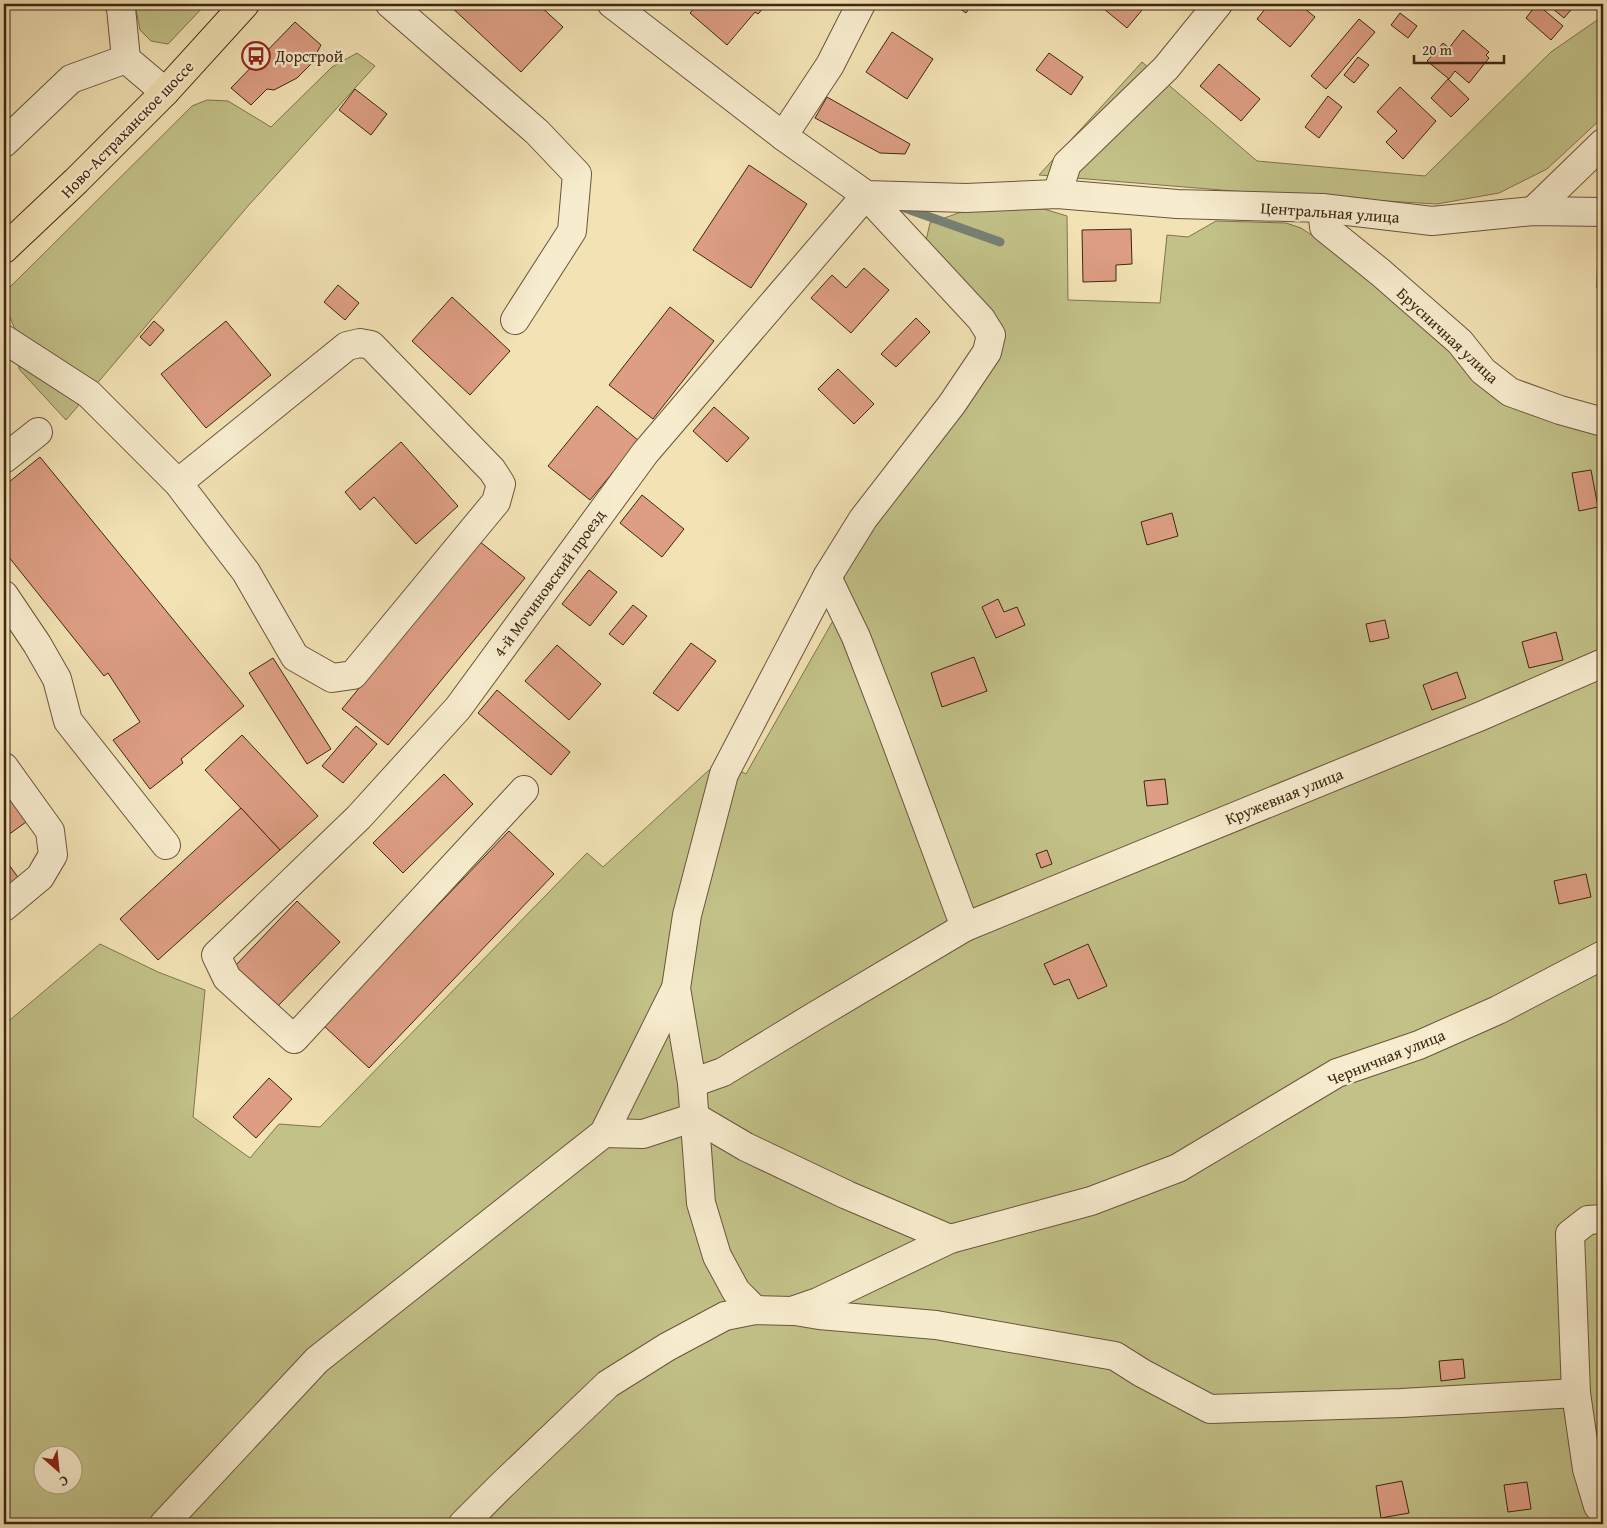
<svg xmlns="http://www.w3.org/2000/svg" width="1607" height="1528" font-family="'Gentium Book Plus',serif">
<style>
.green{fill:#c2c188;stroke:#80744e;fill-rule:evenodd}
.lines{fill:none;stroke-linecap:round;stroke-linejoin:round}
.stream{stroke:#778074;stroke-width:9}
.building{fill:#dd9e84;stroke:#3e2613}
.minor-casing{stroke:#6b553b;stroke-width:30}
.major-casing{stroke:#3e2613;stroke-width:30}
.minor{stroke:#f7ecce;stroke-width:28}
.major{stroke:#f2e2b4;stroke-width:28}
.labels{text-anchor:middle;stroke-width:4.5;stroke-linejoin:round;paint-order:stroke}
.poi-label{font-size:16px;fill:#3e2613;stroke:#f7ecce;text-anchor:start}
.street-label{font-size:16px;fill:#3e2613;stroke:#f7ecce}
</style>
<rect width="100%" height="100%" fill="#f2e2b4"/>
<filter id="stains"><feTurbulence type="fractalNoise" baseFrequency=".004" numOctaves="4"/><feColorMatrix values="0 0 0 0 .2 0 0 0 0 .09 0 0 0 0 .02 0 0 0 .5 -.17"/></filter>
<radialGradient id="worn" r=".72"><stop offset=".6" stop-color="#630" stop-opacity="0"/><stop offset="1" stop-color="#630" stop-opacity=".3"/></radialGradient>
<g class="green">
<polygon points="135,4 206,4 168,44 151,41 140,30"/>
<polygon points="1603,16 1603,117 1547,169 1499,193 1437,204 1282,195 1039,175 1142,62 1257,161 1425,176 1551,52"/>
<polygon points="357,53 375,66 248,206 66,420 19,369 17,334 9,315 4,310 4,293 192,106 207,100 228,101 271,127 332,67"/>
<path d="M1044 209 1067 216 1068 300 1160 303 1167 235 1188 237 1216 221 1286 223 1301 228 1339 253 1453 347 1603 431V1524H4V1025L100 944 158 972 205 990 193 1117 250 1158 279 1124 320 1127 587 853 603 867 720 760 746 774 847 596 843 583 847 558 997 354 1005 331 959 287 924 249 930 223 967 210ZM42 1456H72V1486H42Z"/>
</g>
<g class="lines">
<polyline class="stream" points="899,206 1000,242"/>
</g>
<g class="building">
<polygon points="448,4 538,4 563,27 521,72"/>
<polygon points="698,4 762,4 765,6 758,14 755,12 727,45 690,13"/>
<polygon points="953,4 972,4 966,13"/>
<polygon points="1098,4 1147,4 1127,28"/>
<polygon points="1269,4 1299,4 1315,17 1290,47 1257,19"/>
<polygon points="1537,4 1563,26 1551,40 1526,18"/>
<polygon points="1547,4 1576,4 1564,18"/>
<polygon points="1400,13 1417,26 1408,38 1391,25"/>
<polygon points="1359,19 1375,32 1326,89 1311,76"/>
<polygon points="295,22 321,45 311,64 297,78 274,90 267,89 251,105 231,88"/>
<polygon points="1463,30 1489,52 1486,55 1489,58 1469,83 1455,71 1449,79 1427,61 1443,43 1449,48"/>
<polygon points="892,32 933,59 907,99 866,72"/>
<polygon points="1049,53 1083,77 1071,95 1036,70"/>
<polygon points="1358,57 1369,65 1354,83 1344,75"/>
<polygon points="1219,64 1260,99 1241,121 1200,86"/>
<polygon points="1448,79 1469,99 1451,117 1431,98"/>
<polygon points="1400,87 1436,121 1403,159 1386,142 1397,131 1377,112"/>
<polygon points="355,89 387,114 371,135 339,110"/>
<polygon points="1328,96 1342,107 1319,138 1305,127"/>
<polygon points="827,97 910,144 905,154 880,153 815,118"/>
<polygon points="749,165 807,204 751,288 693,250"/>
<polygon points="1131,229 1132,264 1116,265 1116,281 1083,282 1082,230"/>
<polygon points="1598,244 1603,244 1603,288 1597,288"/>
<polygon points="864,268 889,290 851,333 811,298 832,275 846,288"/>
<polygon points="338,285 359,303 345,320 324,302"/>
<polygon points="452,297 510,351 470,395 412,341"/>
<polygon points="670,307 714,341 653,419 609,385"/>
<polygon points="916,318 930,332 896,367 881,354"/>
<polygon points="154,321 164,330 150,346 140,337"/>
<polygon points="226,321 271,375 206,428 161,374"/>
<polygon points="838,369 874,404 854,424 818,389"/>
<polygon points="597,406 639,441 590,500 548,466"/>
<polygon points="714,407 749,438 727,462 693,431"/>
<polygon points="401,442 458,506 416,544 374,497 360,510 345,492"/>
<polygon points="40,457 244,706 181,759 183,763 150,789 113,740 140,722 108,673 104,676 4,551 4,486"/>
<polygon points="1591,470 1598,507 1579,511 1572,473"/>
<polygon points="642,495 684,529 662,557 620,523"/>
<polygon points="1172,513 1178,536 1147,545 1141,522"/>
<polygon points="479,541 525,578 388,745 342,709"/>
<polygon points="589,570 617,592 590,626 562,604"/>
<polygon points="998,599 1004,612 1017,607 1025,625 996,638 982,607"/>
<polygon points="633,605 647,616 623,645 609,634"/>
<polygon points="1385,620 1389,638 1370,642 1366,624"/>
<polygon points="1556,632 1563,660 1529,668 1522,642"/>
<polygon points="691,643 716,661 678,711 653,693"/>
<polygon points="557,645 601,684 569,720 525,681"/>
<polygon points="974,657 987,691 942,707 931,673"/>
<polygon points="273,658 331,749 307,764 249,673"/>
<polygon points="1457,672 1466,698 1432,710 1423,685"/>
<polygon points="497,690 570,752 551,775 478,713"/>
<polygon points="356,726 377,744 343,783 322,766"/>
<polygon points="242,735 318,816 280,850 205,770"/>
<polygon points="444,774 473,804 403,873 373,843"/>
<polygon points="1165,779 1168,804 1147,806 1144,781"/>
<polygon points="4,791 26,822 4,838"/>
<polygon points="241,808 280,850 158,960 120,919"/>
<polygon points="509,831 554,874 369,1068 323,1025"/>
<polygon points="1047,850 1052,864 1041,868 1036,854"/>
<polygon points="4,858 20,880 4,891"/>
<polygon points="1586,874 1591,897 1559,904 1554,881"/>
<polygon points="297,901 340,942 277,1007 235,966"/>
<polygon points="1088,944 1107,986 1078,999 1069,979 1054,985 1044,964"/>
<polygon points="269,1078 292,1099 256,1138 233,1117"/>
<polygon points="1463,1359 1465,1378 1441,1381 1439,1361"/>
<polygon points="1402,1481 1409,1513 1381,1518 1376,1486"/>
<polygon points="1527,1482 1531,1509 1508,1512 1504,1485"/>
</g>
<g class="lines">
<defs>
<g id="minor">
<polyline points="119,4 121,8 126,59 165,92"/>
<polyline points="390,4 537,132 577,174 572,231 515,320"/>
<polyline points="612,4 783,136 866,195 966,198 1057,194 1177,204 1322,208 1432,221 1533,211 1603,212"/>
<polyline points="783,136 830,65 861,4"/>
<polyline points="4,143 71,79 126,59"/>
<polyline points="1057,194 1067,164 1166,68 1218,4"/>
<polyline points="1322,208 1324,227 1380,272 1460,342 1483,371 1510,392 1560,410 1603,422"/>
<polyline points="1533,211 1603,143"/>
<polyline points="4,339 89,394 178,483 246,572 295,657 332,678 353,675 496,502 501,484 492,470 371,345 360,343 347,346 178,483"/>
<polyline points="4,459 38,432"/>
<polyline points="4,595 37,644 57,679 68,721 166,845"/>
<polyline points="4,767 50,831 53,855 40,877 4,907"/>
<polyline points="524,790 294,1039 227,978 216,955 359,817 458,708 645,453 866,195 981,319 991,335 987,352 952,404 863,519 827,577 724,774 687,915 676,988 692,1083 701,1203 717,1256 736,1291 755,1310"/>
<polyline points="965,927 1481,716 1603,663"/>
<polyline points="692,1083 723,1072 815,1016 965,927 885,712 856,637 827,577"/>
<polyline points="604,1133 643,1134 695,1117 746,1147 847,1195 950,1239"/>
<polyline points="1603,1219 1588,1220 1570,1234 1576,1393 1587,1469 1598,1506 1603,1511"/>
<polyline points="795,1311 819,1315 936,1325 1115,1356 1142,1373 1210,1409 1402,1403 1576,1393"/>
<polyline points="164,1524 317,1360 604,1133 676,988"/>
<polyline points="463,1524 502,1485 608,1384 667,1347 725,1316 755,1310 792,1311 818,1302 950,1239 1091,1201 1178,1168 1337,1073 1419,1045 1498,1010 1603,955"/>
</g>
<polyline id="major" points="4,249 76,181 165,92 245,4"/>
</defs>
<use href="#minor" class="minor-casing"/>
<use href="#major" class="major-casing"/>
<use href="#minor" class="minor"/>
<use href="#major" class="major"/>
</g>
<defs>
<symbol id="bus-ring" viewBox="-11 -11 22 22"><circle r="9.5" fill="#f7ecce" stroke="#8f2418" stroke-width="1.5"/><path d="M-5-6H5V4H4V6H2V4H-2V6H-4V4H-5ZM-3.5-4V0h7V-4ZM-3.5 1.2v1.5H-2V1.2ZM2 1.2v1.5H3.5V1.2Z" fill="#8f2418"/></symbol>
</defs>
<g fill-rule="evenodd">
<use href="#bus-ring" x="240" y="40" width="32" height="32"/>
</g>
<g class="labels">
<g class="poi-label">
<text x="275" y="62">Дорстрой</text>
</g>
<g class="street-label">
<text transform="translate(127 129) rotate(-46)" y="6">Ново-Астраханское шоссе</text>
<text transform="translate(1330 212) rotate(4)" y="6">Центральная улица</text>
<text transform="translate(1448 335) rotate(43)" y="6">Брусничная улица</text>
<text transform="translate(549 583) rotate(-54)" y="6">4-й Мочиновский проезд</text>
<text transform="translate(1284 796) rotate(-22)" y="6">Кружевная улица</text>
<text transform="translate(1386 1057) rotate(-22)" y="6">Черничная улица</text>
</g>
</g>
<rect width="1607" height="1528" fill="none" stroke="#f2e2b4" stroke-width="20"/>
<rect x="5" y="5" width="1597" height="1518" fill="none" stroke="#3e2613" stroke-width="2.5"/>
<rect x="10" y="10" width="1587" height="1508" fill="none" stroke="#3e2613"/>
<g transform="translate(58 1470) rotate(153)"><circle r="24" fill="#f7ecce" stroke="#ad9d83"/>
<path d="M0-4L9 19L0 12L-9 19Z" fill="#8f2418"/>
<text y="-8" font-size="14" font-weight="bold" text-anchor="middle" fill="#3e2613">С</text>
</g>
<path d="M1414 55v8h90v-8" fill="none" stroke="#3e2613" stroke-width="2.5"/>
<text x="1422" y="55" font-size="15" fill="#3e2613" stroke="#f7ecce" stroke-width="4" paint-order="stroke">20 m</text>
<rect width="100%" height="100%" filter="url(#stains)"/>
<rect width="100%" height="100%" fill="url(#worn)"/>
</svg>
